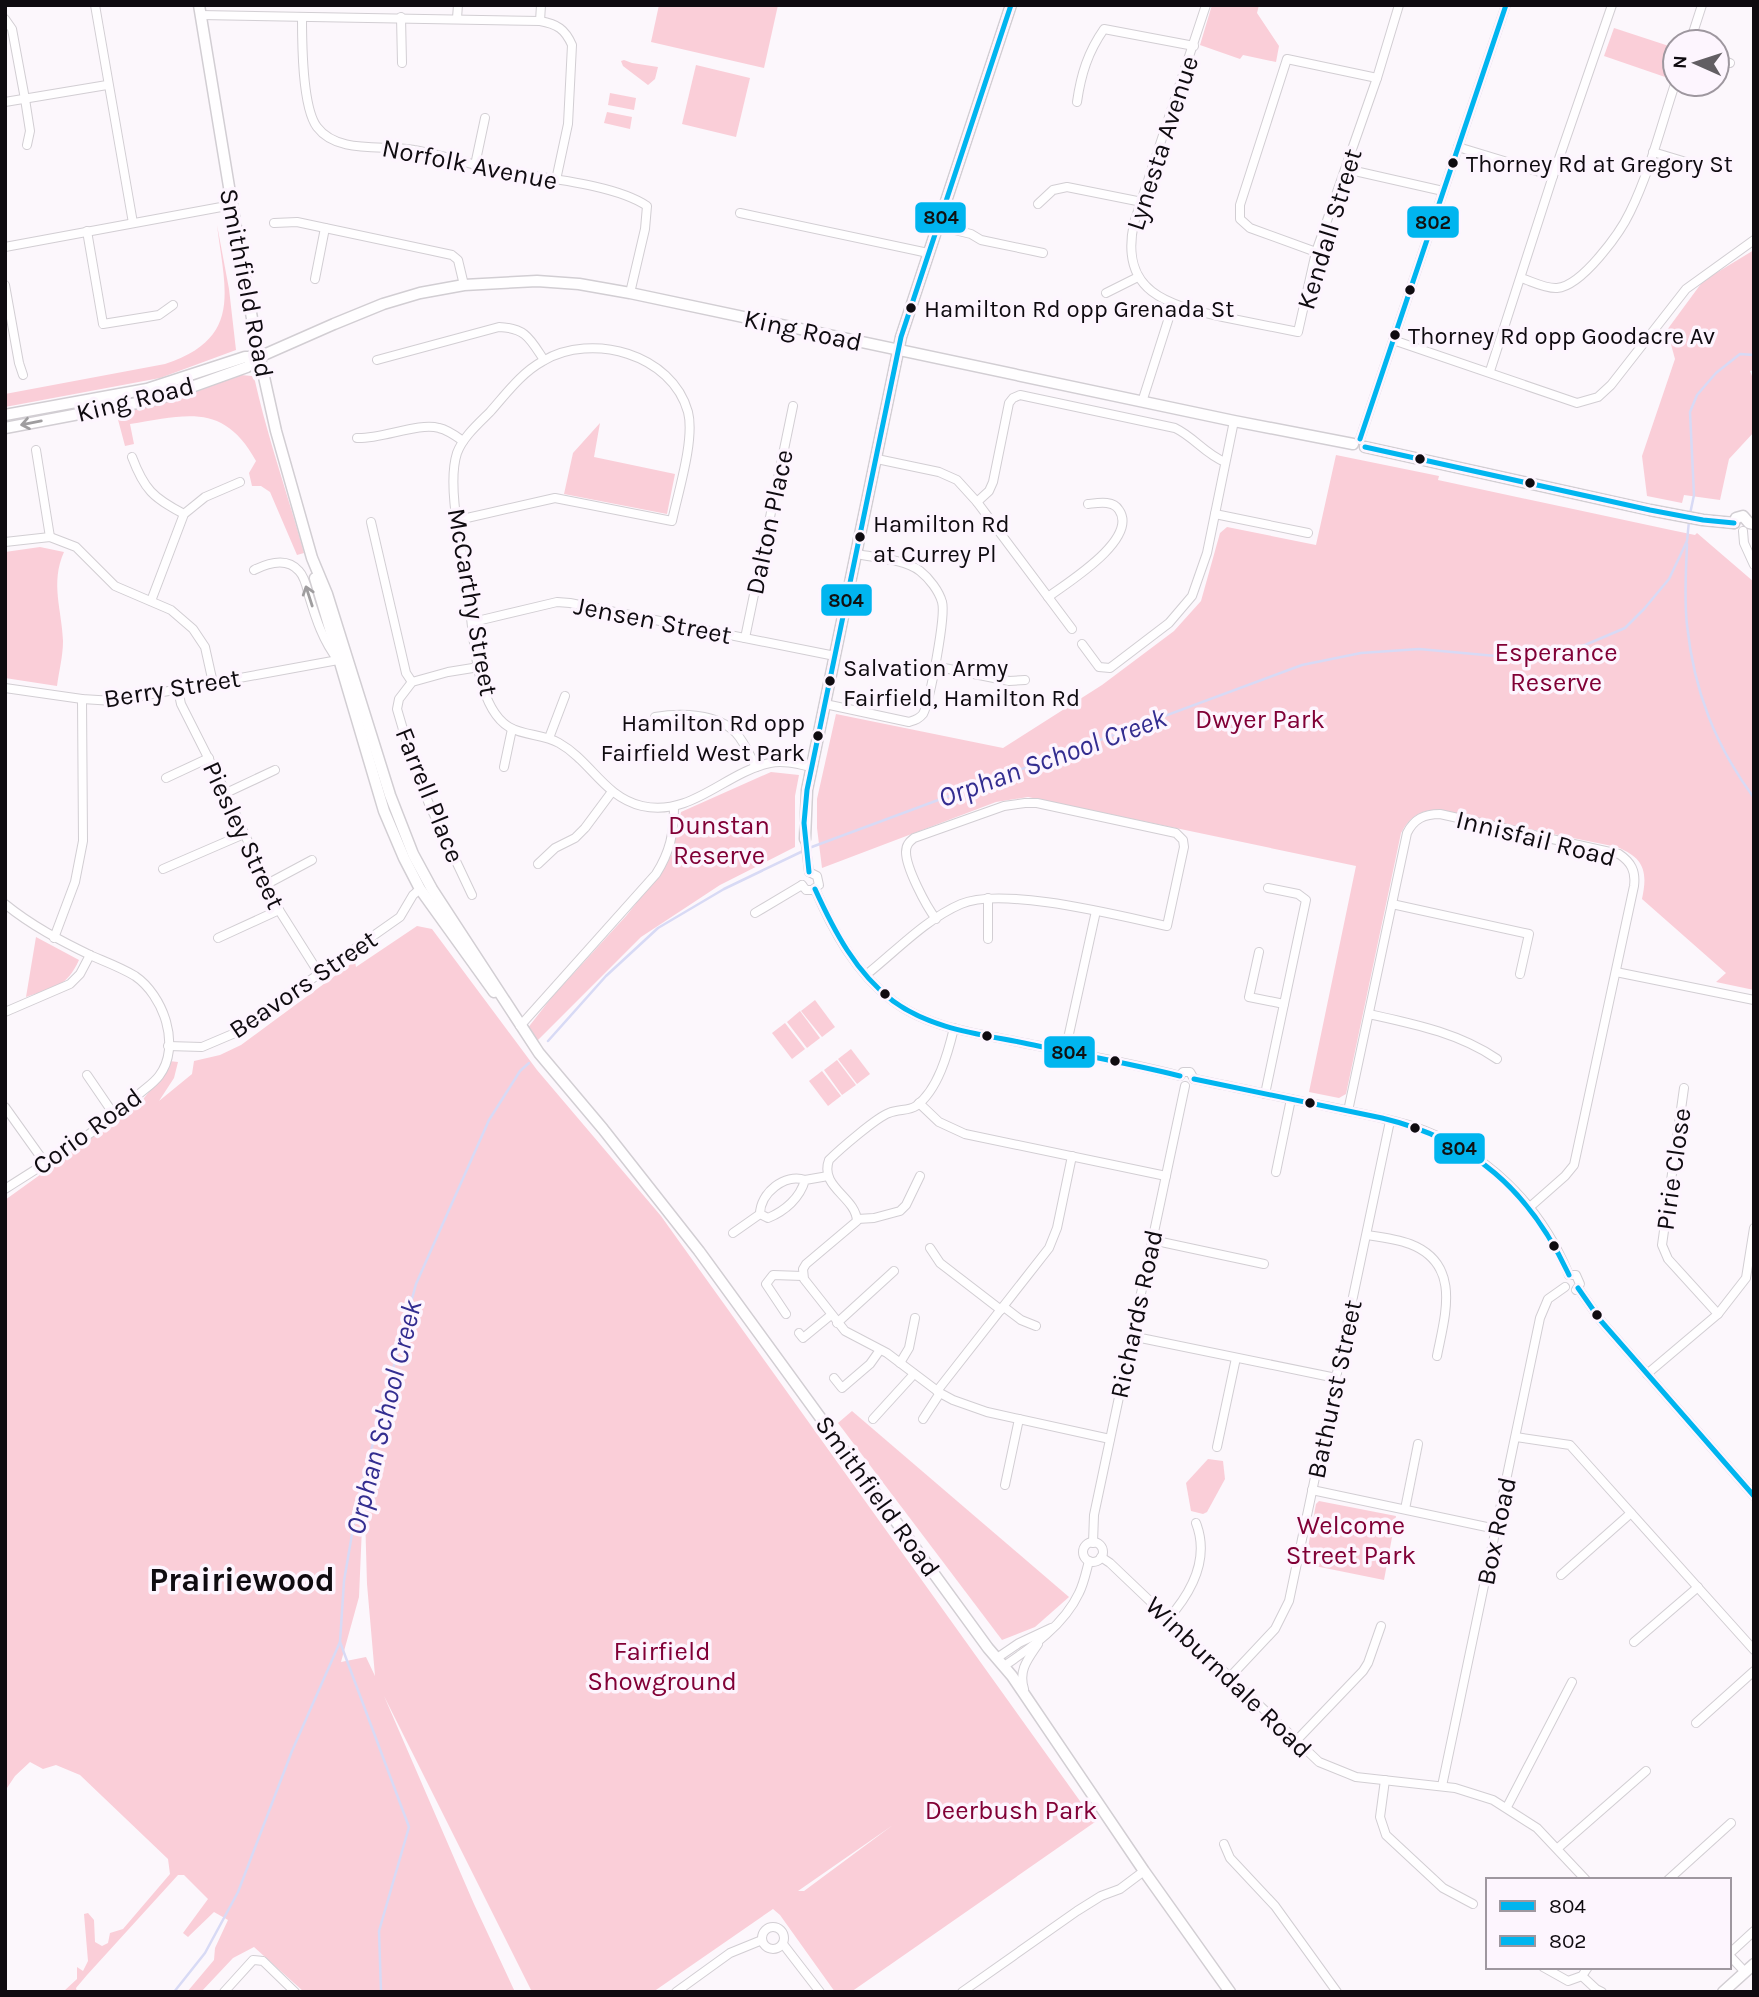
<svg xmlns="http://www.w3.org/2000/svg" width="1759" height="1997" font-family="Karla,sans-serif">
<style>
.green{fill:#faced8;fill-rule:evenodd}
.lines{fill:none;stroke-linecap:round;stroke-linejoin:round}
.stream{stroke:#d8daf5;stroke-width:2.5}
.minor-casing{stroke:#d2ced3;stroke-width:10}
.major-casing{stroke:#d2ced3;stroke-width:13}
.minor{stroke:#fffeff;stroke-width:8}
.major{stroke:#fffeff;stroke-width:10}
.bus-1-casing{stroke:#fdf5fe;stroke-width:10}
.bus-2-casing{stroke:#fdf5fe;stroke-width:10}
.bus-1{stroke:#00b5ef;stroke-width:5}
.bus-2{stroke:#00b5ef;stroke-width:5}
.oneway{stroke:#9f9d9f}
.bus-dot{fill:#0f0b10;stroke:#fdf5fe;stroke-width:2.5}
.labels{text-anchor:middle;stroke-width:7;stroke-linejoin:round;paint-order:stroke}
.bus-label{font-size:24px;fill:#0f0b10;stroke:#fdf5fe;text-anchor:start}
.street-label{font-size:26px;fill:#0f0b10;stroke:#fdf5fe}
.park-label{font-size:26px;fill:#810036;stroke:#fdf5fe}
.water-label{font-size:28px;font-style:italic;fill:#332d90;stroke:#fdf5fe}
.district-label{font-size:33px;font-weight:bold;fill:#0f0b10;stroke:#fdf5fe}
.line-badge{stroke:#fdf5fe;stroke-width:2.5}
.pale-badge-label{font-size:19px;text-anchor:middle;font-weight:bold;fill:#111}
</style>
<rect width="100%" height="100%" fill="#fcf7fc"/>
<g class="green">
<polygon points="659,5 778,5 764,68 651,42"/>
<polygon points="1212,5 1259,5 1257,13 1279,46 1276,62 1243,55 1240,59 1200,45"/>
<polygon points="1614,28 1675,48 1675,56 1668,78 1604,56"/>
<polygon points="624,60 632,63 658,67 655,79 648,85 623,66 621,61"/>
<polygon points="696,65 750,78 736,137 682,124"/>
<polygon points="610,93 636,98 634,110 608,105"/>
<polygon points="607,112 632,117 630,129 604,123"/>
<path d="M217 225 229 289 236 350 160 378 5 407V394L165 364C243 338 225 291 217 225Z"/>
<polygon points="1754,250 1754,370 1750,371 1754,381 1754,432 1729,459 1720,500 1684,495 1682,503 1647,496 1642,456 1675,359 1667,330 1703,281"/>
<path d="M241 375 252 376 255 381C268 439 288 495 304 553L297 555 270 492 261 486H252L249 473 256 461C224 402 186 415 130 424L134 444 125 446 116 412 194 391Z"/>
<polygon points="600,423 594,457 675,474 667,514 564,494 573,453"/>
<path d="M1336 455 1439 476 1438 480 1671 530 1695 535 1697 533 1754 582V990L1716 982 1726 973 1642 899C1648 871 1644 858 1617 847L1436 810C1419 810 1409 818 1401 833L1346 1094 1339 1098 1309 1092 1356 866 1028 797 996 802 822 868 817 828V799L836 714 1003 748 1102 685 1174 631 1201 601 1220 533 1227 527 1316 545Z"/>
<path d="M40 547 64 552C50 583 62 610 63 641 63 656 59 671 57 686L5 678V552Z"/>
<polygon points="771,772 799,775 795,796 795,847 720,885 641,937 537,1041 527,1029 552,997 626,916 663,870 672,854 681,812"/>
<path d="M417 926 432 929 537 1070 661 1216 1095 1822 851 1992H835L780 1915 773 1909 653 1992H532L384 1696 474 1904 515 1992H304L254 1947 233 1958 201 1992H187L214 1960 215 1948 228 1920 214 1912 188 1937 183 1933 208 1899 184 1875H178L87 1975 76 1988 77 1992 64 1991 77 1979V1967L83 1971 88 1961 84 1914 88 1913 94 1920 95 1942 102 1946 108 1943 110 1933 123 1929 170 1874 168 1859 80 1775 56 1765 43 1769 30 1762 15 1776 5 1791V1200L140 1103 168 1068 169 1061 178 1062 174 1078 159 1101 192 1074 194 1061 220 1055 241 1045 355 961 356 967ZM364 1480 367 1584 375 1676 366 1657 341 1662 359 1597ZM893 1825 804 1891H798Z"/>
<path d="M36 937 79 960C66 988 54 987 26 997Z"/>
<polygon points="815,1000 835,1027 822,1037 801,1011"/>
<polygon points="800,1011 820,1038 807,1048 787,1022"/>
<polygon points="785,1023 805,1049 792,1059 772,1033"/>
<polygon points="851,1049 870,1074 857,1084 838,1059"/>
<polygon points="837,1060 856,1085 842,1095 824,1070"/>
<polygon points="822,1071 841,1096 828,1106 809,1081"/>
<polygon points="852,1411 1069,1597 1035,1627 1002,1640 838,1423"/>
<polygon points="1208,1459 1223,1461 1225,1479 1207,1512 1203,1514 1191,1511 1186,1483"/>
<polygon points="1319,1501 1396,1516 1384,1580 1305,1564 1316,1504"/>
</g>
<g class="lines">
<g class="stream">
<polyline points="1690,514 1694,495 1690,412 1697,395 1716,373 1740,354 1754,355"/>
<path d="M1687 544C1686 571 1684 599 1687 625 1694 691 1715 745 1754 798"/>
<polyline points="809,848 1302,665 1361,653 1419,649 1530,659 1585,645 1625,628 1644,609 1669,579 1687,541 1689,521"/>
<polyline points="548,1041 606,976 658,928 724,889 803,851"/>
<polyline points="174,1992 205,1953 238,1892 292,1751 340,1642"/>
<polyline points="381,1992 379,1931 409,1827 340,1642 344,1581 358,1499 416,1284 489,1120 520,1071 529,1063"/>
</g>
<defs>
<g id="minor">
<polyline points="95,5 133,223"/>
<path d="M1206 5 1134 223C1119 292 1167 305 1223 317 1248 322 1273 327 1298 332L1316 252 1377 78 1399 5"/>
<path d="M200 15 540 21C557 24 565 29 572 45L568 124 556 180"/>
<path d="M302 17C302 42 302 107 317 127 338 155 384 144 414 150 443 155 472 165 502 171 542 178 615 184 647 206L645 229 630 293"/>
<polyline points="401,17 402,63"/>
<polyline points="457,18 458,5"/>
<polyline points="5,19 12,29 25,99 30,131 27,145"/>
<polyline points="540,21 541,5"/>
<polyline points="1690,42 1702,5"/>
<polyline points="1717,59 1730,63"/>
<polyline points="5,102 107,85"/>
<path d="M1077 102C1081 74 1088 52 1104 29L1194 46"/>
<polyline points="1458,147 1553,176"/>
<polyline points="1653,152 1696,165"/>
<polyline points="475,165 485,118"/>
<polyline points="1346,169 1443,191"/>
<polyline points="1038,204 1053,190 1067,187 1142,202"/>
<polyline points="740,213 928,253"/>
<polyline points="274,223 297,222 452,255 458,260 464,285"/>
<polyline points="938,226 971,234 981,240 1043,253"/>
<polyline points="87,231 103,324 159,315 173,305"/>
<polyline points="5,247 232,205"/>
<polyline points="1316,252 1250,228 1240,219 1240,205 1287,59 1377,78"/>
<path d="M1521 278C1531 281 1546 289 1557 288 1582 286 1620 233 1630 212 1650 171 1661 126 1675 84"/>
<polyline points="315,279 325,228"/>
<polyline points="5,285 19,363 23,375"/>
<polyline points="1106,293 1138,277"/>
<polyline points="1393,340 1577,403 1598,397 1611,385 1686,289 1754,240"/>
<path d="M377 360 499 327C526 328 530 339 544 360"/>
<polyline points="1490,371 1553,176 1612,5"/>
<polyline points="1142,402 1173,305"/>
<path d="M357 438C382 439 419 422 439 428 448 430 456 436 463 441"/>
<polyline points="1360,439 1506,5"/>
<polyline points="36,450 50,537"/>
<path d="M132 457C144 489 153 498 184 514"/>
<polyline points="877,459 939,472 957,480 977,502 1072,629"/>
<path d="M977 502 989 491 993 482 1009 403 1013 398 1020 395 1175 428C1194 437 1205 454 1225 462"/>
<polyline points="1215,514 1308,533"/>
<path d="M458 520 555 498 672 521C678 493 695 439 688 412 672 354 592 332 543 361 521 373 506 394 490 412 478 424 463 437 457 453 446 487 463 553 468 589 473 627 474 706 509 727 524 736 544 734 559 743 591 761 604 797 642 806 692 817 724 773 770 763 783 760 798 764 811 767"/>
<polyline points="371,522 406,673 412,682"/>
<polyline points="1743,531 1744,543 1754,565"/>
<polyline points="5,542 50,537 76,547 115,586 171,610 193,629 205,647 213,683"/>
<path d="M1048 597C1067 583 1139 539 1119 510 1113 500 1098 503 1088 504"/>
<polyline points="151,601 184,514 205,497 240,482"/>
<polyline points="473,622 557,602 570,603 835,656"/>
<polyline points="745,638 793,406"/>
<polyline points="1082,644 1099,667 1110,668 1169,623 1192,596 1207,553 1234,421"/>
<polyline points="934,666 1009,681 1025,680"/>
<path d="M5 688 82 699 114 701 338 660C323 641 316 619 309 596 307 588 305 577 299 571 287 557 268 563 254 570"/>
<polyline points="178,690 181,704 226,793 279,910 320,975"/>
<path d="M825 704 909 722C915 720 919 719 923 714 930 701 946 615 942 602 939 591 929 578 920 571 904 559 876 558 857 554"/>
<path d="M655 717C680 713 717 713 736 733 745 743 750 756 756 767"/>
<polyline points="549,738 565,696"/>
<polyline points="504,767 512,729"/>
<polyline points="166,778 209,758"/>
<polyline points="226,793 275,770"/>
<polyline points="805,839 809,872"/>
<polyline points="538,864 555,848 575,838 585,828 611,793"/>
<polyline points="163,869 244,834"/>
<polyline points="267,884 312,860"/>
<polyline points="802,885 806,890 812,890 819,885 817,876 809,872"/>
<path d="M815 889C833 931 856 973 893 1001 929 1028 976 1033 1019 1042 1072 1053 1127 1062 1180 1076"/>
<polyline points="472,895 429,804 412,760 397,709 399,699 412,682 448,672 479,667"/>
<polyline points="988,898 988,939"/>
<path d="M5 904C32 926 61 941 92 956 106 962 122 968 135 976 163 995 182 1046 159 1076 153 1084 143 1090 136 1097 96 1133 50 1160 5 1189"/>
<polyline points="1392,904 1529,934 1520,974"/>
<polyline points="755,913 802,885"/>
<polyline points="54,938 75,882 83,841 82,699"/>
<polyline points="218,938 279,910"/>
<polyline points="1259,952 1249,997 1284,1004"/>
<polyline points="1616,972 1754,1000"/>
<path d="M866 975C896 951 926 919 961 904 1003 886 1120 916 1167 926L1184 847 1183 840 1176 833 1037 803H1025L1004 806 914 838C909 842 906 845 906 852 906 868 926 906 936 919"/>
<polyline points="5,1012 70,984 80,974 90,955"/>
<path d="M1369 1014C1414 1024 1459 1033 1497 1059"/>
<path d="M520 1026 656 874C670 852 674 833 674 807"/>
<path d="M954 1028C948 1053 938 1090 916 1106 909 1111 898 1109 889 1113 877 1117 839 1150 829 1160 819 1187 856 1197 857 1221L806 1264 803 1269 804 1279 845 1331 887 1353 940 1393 953 1400 987 1412 1110 1439"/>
<polyline points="168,1046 202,1047 235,1033 400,917 413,895 420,889"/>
<polyline points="1065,1052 1096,911"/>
<polyline points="87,1075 115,1116"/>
<polyline points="1180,1076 1183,1072 1190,1072 1194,1079"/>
<path d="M1194 1079C1239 1088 1284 1098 1330 1107 1357 1113 1386 1118 1412 1126 1486 1151 1540 1204 1569 1275"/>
<polyline points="1684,1088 1662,1245 1668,1259 1718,1314"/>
<polyline points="1265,1094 1306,900 1298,894 1268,888"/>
<polyline points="919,1103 939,1122 965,1134 1166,1176"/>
<polyline points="5,1107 45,1163"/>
<path d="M1348 1111 1407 833C1414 819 1424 814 1440 814L1619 854C1631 862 1636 871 1634 886L1574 1165 1565 1176 1531 1206"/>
<polyline points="1276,1172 1291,1099"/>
<path d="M805 1180C785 1173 760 1193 760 1214L768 1218C785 1211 800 1198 805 1180L828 1176"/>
<polyline points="857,1219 874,1218 900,1211 906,1205 920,1176"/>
<polyline points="733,1233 760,1214"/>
<path d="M1367 1235C1381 1237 1397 1239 1410 1244 1462 1264 1445 1315 1437 1356"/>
<polyline points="1152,1240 1264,1264"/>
<polyline points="930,1248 940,1263 1001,1310"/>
<polyline points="1569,1275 1576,1275 1580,1284 1576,1290"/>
<polyline points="1578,1288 1601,1321 1754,1496"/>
<polyline points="1004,1307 1021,1320 1036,1326"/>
<polyline points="786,1314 766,1284 773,1275 803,1276"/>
<polyline points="837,1323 894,1271"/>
<polyline points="799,1333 803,1338 831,1315"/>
<polyline points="1131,1336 1336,1378"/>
<polyline points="900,1363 909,1348 915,1318"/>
<polyline points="1647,1374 1718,1314 1746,1278 1754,1228"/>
<polyline points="834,1378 842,1388 870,1364 880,1350"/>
<polyline points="937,1391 1049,1248 1057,1228 1072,1156"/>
<polyline points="873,1419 914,1374"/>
<polyline points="923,1419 940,1393"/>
<polyline points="1516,1437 1570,1445 1754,1650"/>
<polyline points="1217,1447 1236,1358"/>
<polyline points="1005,1485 1019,1419"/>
<polyline points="1312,1490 1496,1529"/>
<polyline points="1405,1509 1418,1444"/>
<circle cx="1093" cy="1552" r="10"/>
<polyline points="1093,1543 1094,1515 1185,1086"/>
<polyline points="1101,1557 1110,1563 1319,1762 1356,1777 1455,1788 1493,1800 1537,1828 1586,1880"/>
<polyline points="1561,1575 1631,1513"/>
<path d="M1168 1619C1191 1593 1210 1559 1196 1523"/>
<polyline points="1634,1642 1698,1587"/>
<polyline points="997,1658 1019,1643 1051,1628"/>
<path d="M1004 1666C1032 1647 1064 1625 1079 1593 1084 1583 1086 1572 1089 1561"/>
<polyline points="1229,1678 1275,1629 1289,1601 1390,1121"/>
<path d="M1024 1689C1018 1670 1028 1659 1038 1644"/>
<polyline points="1696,1723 1754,1671"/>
<polyline points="1295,1742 1363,1671 1368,1663 1381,1626"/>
<polyline points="1385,1780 1380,1817 1386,1835 1443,1888 1473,1904"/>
<polyline points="1442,1786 1540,1318 1548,1299 1565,1287"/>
<polyline points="1507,1807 1572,1682"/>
<polyline points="1224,1844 1230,1858 1275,1906 1337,1992"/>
<polyline points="1558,1848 1646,1771"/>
<polyline points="1668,1880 1731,1823"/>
<circle cx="773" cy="1938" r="11"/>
<polyline points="783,1944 820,1992"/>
<polyline points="1729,1954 1754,1931"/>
<polyline points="1729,1955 1745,1972"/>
<polyline points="1543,1967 1568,1981 1582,1976 1588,1967"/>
<polyline points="1582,1976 1596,1989 1602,1992"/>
<polyline points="224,1992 253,1960 263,1961 295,1992"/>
<polyline points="676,1992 730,1953 762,1940"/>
<polyline points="962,1992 1077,1911 1101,1896 1120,1889 1144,1871"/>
</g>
<g id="major">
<polyline points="199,5 232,205 256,341 276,431 312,558 327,594 390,795 413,854 432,889 539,1053 603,1129 699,1251 988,1648 1012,1676 1144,1871 1230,1992"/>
<polyline points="5,415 147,389 245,357 259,357"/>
<polyline points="5,428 158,399 247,367 259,357 334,324 383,304 420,293 464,285 537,281 579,284 630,293 1234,421 1353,444"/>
<polyline points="1365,447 1650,510 1703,520 1734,523"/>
<polyline points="1734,523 1736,518 1743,516 1749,523 1754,524"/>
<polyline points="315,578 384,811 404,858 420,889 494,992"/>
<polyline points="805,839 807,790 901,337 1011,5"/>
<polyline points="1723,1992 1754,1964"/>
</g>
</defs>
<use href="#minor" class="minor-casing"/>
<use href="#major" class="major-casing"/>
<use href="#minor" class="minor"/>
<use href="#major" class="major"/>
<defs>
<g id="bus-1">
<polyline points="809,872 804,823 807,790 901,337 1011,5"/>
<path d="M815 889C834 931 856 973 893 1001 931 1029 980 1034 1024 1043 1076 1054 1128 1063 1180 1076"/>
<path d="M1194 1079 1382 1118C1473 1140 1530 1191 1569 1275"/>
<polyline points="1578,1288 1601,1321 1754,1496"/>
</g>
<g id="bus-2">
<polyline points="1360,439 1506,5"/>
<polyline points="1365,447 1650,510 1703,520 1734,523"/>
</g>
</defs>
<use href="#bus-1" class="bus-1-casing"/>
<use href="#bus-2" class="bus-2-casing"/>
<use href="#bus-1" class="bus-1"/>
<use href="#bus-2" class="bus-2"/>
</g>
<defs><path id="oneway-shaft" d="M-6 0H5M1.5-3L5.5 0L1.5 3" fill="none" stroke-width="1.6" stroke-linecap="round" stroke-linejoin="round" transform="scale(1.75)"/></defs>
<g class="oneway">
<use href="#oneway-shaft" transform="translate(31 423) rotate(169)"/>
<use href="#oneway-shaft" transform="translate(309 596) rotate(-108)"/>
</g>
<g class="bus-dot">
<circle cx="1453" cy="163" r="6"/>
<circle cx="1410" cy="290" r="6"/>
<circle cx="911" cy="308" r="6"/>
<circle cx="1395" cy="335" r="6"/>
<circle cx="1420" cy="459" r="6"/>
<circle cx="1530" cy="483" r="6"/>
<circle cx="860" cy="537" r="6"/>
<circle cx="830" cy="681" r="6"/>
<circle cx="818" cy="736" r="6"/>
<circle cx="885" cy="994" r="6"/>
<circle cx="987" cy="1036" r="6"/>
<circle cx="1115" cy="1061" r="6"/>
<circle cx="1310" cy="1103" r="6"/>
<circle cx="1415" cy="1128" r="6"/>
<circle cx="1554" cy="1246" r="6"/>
<circle cx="1597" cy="1315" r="6"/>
</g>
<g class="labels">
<g class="bus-label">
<text x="1466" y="172">Thorney Rd at Gregory St</text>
<text x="924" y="317">Hamilton Rd opp Grenada St</text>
<text x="1408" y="344">Thorney Rd opp Goodacre Av</text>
<text x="873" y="532">Hamilton Rd<tspan x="873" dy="30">at Currey Pl</tspan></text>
<text x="843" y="676">Salvation Army<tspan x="843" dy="30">Fairfield, Hamilton Rd</tspan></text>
<text x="805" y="731" text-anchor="end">Hamilton Rd opp<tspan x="805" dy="30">Fairfield West Park</tspan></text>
</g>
<g class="street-label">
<text transform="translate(1162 143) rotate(-72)" y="9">Lynesta Avenue</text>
<text transform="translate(470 164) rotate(11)" y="9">Norfolk Avenue</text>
<text transform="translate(1329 229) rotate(-73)" y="9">Kendall Street</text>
<text transform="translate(247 283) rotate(79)" y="9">Smithfield Road</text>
<text transform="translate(803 330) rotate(12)" y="9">King Road</text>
<text transform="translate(135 399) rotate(-14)" y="9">King Road</text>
<text transform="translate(769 522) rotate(-78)" y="9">Dalton Place</text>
<text transform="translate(473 602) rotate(80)" y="9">McCarthy Street</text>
<text transform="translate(653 620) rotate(11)" y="9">Jensen Street</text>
<text transform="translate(172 688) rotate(-9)" y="9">Berry Street</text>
<text transform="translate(430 795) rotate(68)" y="9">Farrell Place</text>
<text transform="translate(244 835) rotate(65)" y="9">Piesley Street</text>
<text transform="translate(1536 838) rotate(14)" y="9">Innisfail Road</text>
<text transform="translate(303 984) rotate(-34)" y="9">Beavors Street</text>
<text transform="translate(87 1131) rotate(-36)" y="9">Corio Road</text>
<text transform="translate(1673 1169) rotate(-82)" y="9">Pirie Close</text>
<text transform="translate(1136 1314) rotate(-78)" y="9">Richards Road</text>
<text transform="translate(1334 1389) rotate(-78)" y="9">Bathurst Street</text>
<text transform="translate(878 1496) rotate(54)" y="9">Smithfield Road</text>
<text transform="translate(1496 1531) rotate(-78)" y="9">Box Road</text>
<text transform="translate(1229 1677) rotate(44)" y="9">Winburndale Road</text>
</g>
<g class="park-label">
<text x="1556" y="661">Esperance<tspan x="1556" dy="30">Reserve</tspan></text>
<text x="1260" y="728">Dwyer Park</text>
<text x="719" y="834">Dunstan<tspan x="719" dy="30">Reserve</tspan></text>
<text x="1351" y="1534">Welcome<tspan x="1351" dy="30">Street Park</tspan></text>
<text x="662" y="1660">Fairfield<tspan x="662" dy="30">Showground</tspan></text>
<text x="1011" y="1819">Deerbush Park</text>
</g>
<g class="water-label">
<text transform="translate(1052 757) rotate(-20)" y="10">Orphan School Creek</text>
<text transform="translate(383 1417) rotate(-76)" y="10">Orphan School Creek</text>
</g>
<g class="district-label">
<text x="242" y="1591">Prairiewood</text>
</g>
</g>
<g class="line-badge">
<rect x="914" y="201" width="53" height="33" rx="7" fill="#00b5ef"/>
<rect x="1406" y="205" width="54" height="34" rx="7" fill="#00b5ef"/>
<rect x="820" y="583" width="53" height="34" rx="7" fill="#00b5ef"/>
<rect x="1043" y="1035" width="53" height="34" rx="7" fill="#00b5ef"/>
<rect x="1433" y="1132" width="53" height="33" rx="7" fill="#00b5ef"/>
</g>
<g class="pale-badge-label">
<text x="941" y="224">804</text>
<text x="1433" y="229">802</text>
<text x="846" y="607">804</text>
<text x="1069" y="1059">804</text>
<text x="1459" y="1155">804</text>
</g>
<rect width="1759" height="1997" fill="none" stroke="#0f0b10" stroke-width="14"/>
<rect x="1486" y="1878" width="245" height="91" fill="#fdf5fe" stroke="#9e979f" stroke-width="2"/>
<rect x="1500" y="1901" width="35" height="10" fill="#00b5ef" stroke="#9e979f" stroke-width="2"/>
<text x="1549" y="1913" font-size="21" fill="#0f0b10">804</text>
<rect x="1500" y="1936" width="35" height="10" fill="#00b5ef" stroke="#9e979f" stroke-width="2"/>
<text x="1549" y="1948" font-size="21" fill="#0f0b10">802</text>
<g transform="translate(1696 63) rotate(273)"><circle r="33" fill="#fdf5fe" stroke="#9e979f" stroke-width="2"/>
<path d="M0-5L12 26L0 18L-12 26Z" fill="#625e63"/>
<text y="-10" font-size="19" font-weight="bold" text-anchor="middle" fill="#0f0b10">N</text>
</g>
</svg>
